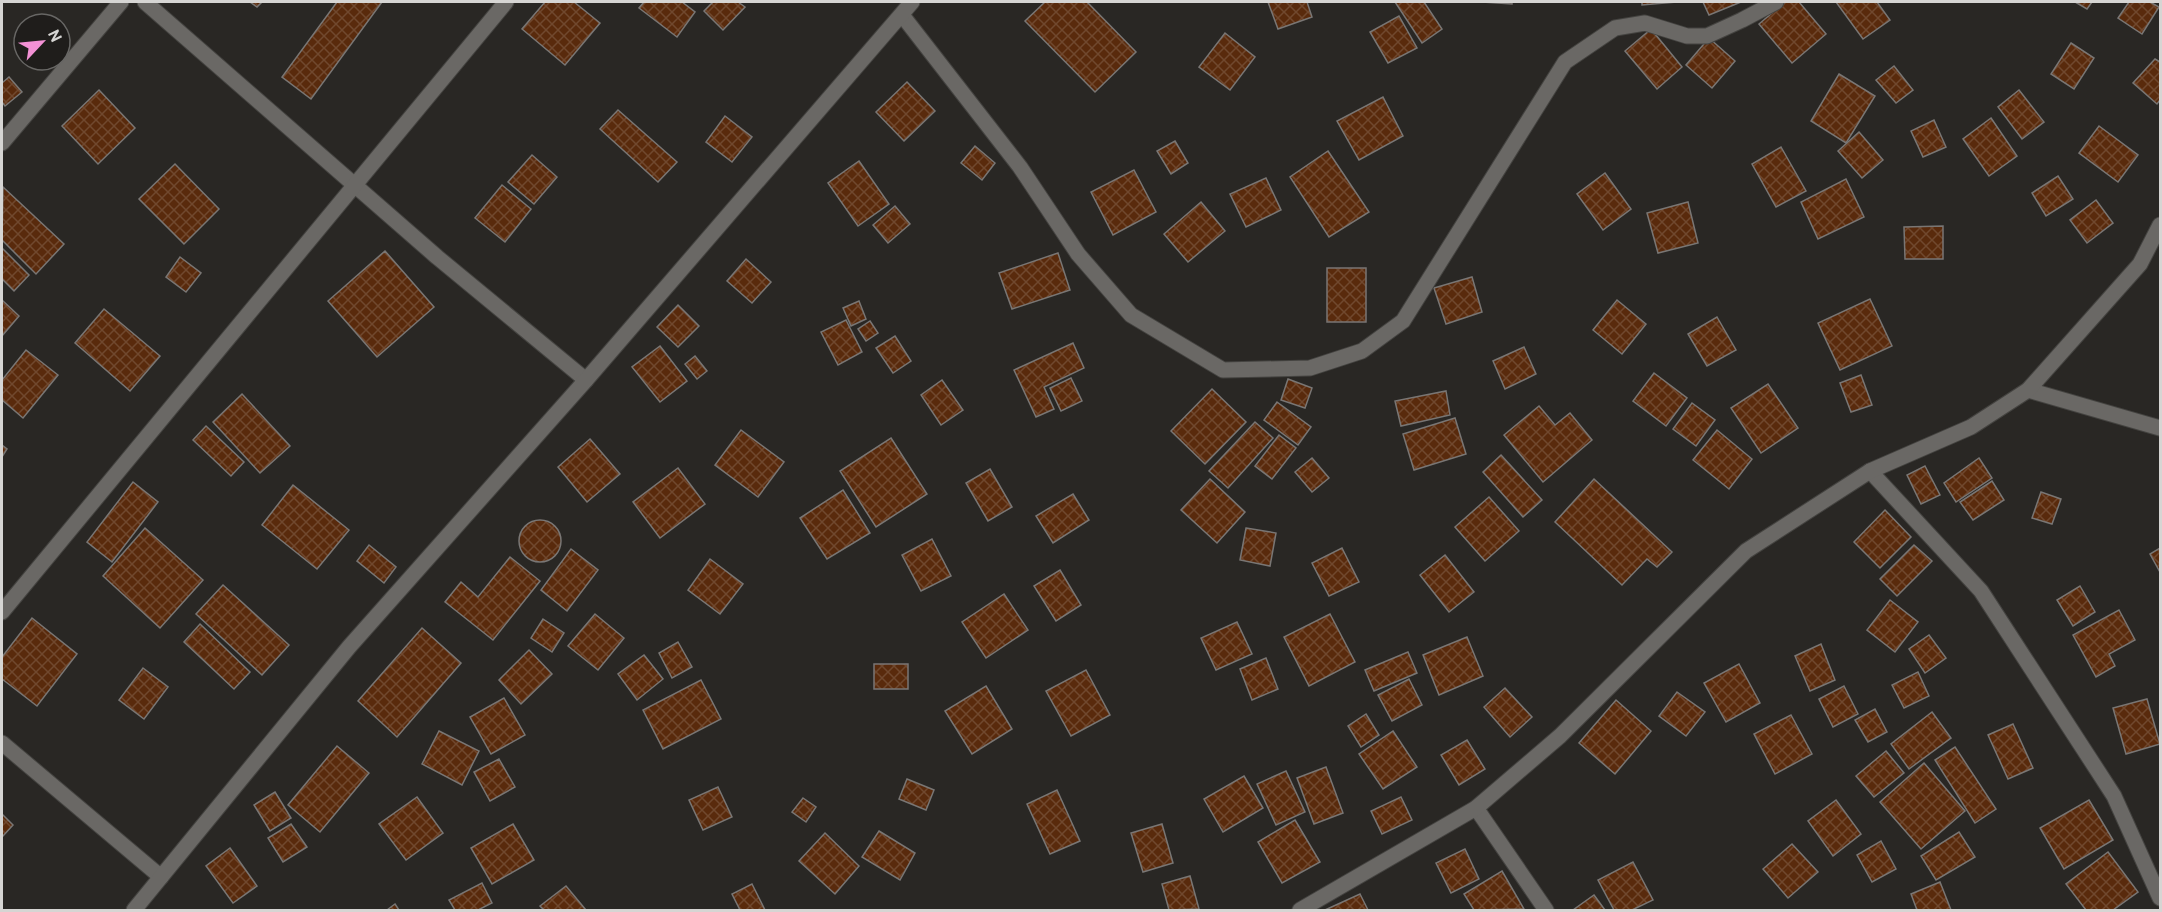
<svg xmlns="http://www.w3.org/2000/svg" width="2162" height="912" font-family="Overpass,sans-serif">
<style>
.building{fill:url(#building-cross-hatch);stroke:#797674;stroke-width:1.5}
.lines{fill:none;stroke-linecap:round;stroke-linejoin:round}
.street-casing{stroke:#444340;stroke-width:17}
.street{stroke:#6a6865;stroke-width:15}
</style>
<defs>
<pattern id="building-cross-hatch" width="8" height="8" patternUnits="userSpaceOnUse" patternTransform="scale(1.5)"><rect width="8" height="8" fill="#592a0c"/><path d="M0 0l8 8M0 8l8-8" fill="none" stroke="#70482e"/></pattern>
</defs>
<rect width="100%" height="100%" fill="#292724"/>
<g class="building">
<polygon points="250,2 262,2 257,7"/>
<polygon points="337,2 382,2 311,99 282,77"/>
<polygon points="545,2 574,2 600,23 565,65 522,29"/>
<polygon points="644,2 682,2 695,12 677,37 639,8"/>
<polygon points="713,2 738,2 745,7 723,30 704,11"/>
<polygon points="1045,2 1087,2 1136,52 1095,92 1025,21"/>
<polygon points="1268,2 1307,2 1312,17 1278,29"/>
<polygon points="1395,2 1424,2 1442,29 1422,43"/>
<polygon points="1482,2 1512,2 1512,4"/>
<polygon points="1642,2 1677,2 1642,5"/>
<polygon points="1703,2 1741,2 1709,15"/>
<polygon points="1785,2 1799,2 1826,34 1792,63 1759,24"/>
<polygon points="1836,2 1877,2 1890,20 1863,39"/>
<polygon points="2075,2 2092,2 2087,9"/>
<polygon points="2129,2 2150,2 2159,7 2142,34 2118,18"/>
<polygon points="1399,16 1417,48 1388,63 1370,32"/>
<polygon points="1651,29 1682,67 1657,89 1625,51"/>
<polygon points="1225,33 1255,57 1230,90 1199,67"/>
<polygon points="1709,38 1735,61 1712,88 1686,65"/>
<polygon points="2071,43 2094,58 2074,89 2051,74"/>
<polygon points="2155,59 2160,62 2160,100 2157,104 2133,83"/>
<polygon points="1894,66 1913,90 1896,103 1876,80"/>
<polygon points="1839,74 1875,96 1846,143 1811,121"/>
<polygon points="9,77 22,92 5,106 2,102 2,83"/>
<polygon points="907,82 935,111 904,141 876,112"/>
<polygon points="99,90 135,128 98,164 62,126"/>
<polygon points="2019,90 2044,122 2022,139 1998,107"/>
<polygon points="1383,97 1403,136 1359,160 1337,121"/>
<polygon points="618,110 677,162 658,182 600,129"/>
<polygon points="725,116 752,137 732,162 706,142"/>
<polygon points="1991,118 2017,156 1989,176 1963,139"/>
<polygon points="1934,120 1946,147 1923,157 1911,131"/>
<polygon points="2099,126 2138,155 2118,182 2079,153"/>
<polygon points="1859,132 1883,160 1862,178 1838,151"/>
<polygon points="1175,141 1188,163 1171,174 1157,151"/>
<polygon points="975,146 995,163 982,180 961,163"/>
<polygon points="1781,147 1806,191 1776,207 1752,164"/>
<polygon points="1328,151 1369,212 1329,237 1290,177"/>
<polygon points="532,155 557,177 534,204 508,182"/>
<polygon points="859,161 889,204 858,226 828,183"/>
<polygon points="175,164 219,209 184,244 139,199"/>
<polygon points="1134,170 1156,212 1113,235 1091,192"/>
<polygon points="1605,173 1631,209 1603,230 1577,194"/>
<polygon points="2058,176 2073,199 2046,216 2032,193"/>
<polygon points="1266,178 1281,210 1246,227 1230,194"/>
<polygon points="1846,179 1864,217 1818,239 1801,202"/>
<polygon points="502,185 531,209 505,242 475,218"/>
<polygon points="3,187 64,244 36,274 2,240"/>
<polygon points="2096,200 2113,223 2087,243 2070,220"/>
<polygon points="1201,202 1225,231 1188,262 1164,234"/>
<polygon points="1688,202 1698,243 1658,253 1647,213"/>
<polygon points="895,206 910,224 888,243 873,225"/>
<polygon points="1943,226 1943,259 1905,259 1904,227"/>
<polygon points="2,248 29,275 14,291 2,279"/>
<polygon points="385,251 434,307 377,357 328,301"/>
<polygon points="1058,253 1070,290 1012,309 999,273"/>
<polygon points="180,257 201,273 186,292 166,277"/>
<polygon points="746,259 771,282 752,303 727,281"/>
<rect x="1327" y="268" width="39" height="54"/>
<polygon points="1472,277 1482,312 1446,324 1434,288"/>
<polygon points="1870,299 1892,346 1840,370 1818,323"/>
<polygon points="2,300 19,316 2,336"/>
<polygon points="1617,300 1646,324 1622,354 1593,330"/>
<polygon points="859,301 866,319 851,326 843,308"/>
<polygon points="678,305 699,326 678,347 657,327"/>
<polygon points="104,309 160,356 130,391 75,343"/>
<polygon points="1717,317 1736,350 1707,366 1688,334"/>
<polygon points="846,320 862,352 838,365 821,332"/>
<polygon points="870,321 878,333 866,341 858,329"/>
<polygon points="895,336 911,361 893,373 876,348"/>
<polygon points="1073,343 1084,368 1044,387 1054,409 1036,417 1014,370"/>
<polygon points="660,346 687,381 660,402 632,367"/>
<polygon points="1524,347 1536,374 1505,389 1493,361"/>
<polygon points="26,350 58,375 23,418 2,400 2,380"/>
<polygon points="695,356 707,371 697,379 685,364"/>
<polygon points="1654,373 1687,398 1666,426 1633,401"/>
<polygon points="1861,375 1872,405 1851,412 1840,383"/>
<polygon points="1071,378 1082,401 1061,411 1050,388"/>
<polygon points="1288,379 1312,388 1305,408 1281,400"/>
<polygon points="942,380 963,410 941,425 921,395"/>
<polygon points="1768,384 1798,428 1761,453 1731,408"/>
<polygon points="1212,389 1246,422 1205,464 1171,431"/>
<polygon points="1446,391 1450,415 1401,426 1395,401"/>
<polygon points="242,394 290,446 260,473 213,422"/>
<polygon points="1277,402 1311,427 1298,445 1264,420"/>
<polygon points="1692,403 1715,420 1696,446 1673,429"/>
<polygon points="1539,406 1555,425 1570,413 1592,440 1543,482 1504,435"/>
<polygon points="1455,418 1466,454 1414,470 1403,434"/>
<polygon points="1255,422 1273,438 1228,488 1209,471"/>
<polygon points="206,426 244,462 231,476 193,440"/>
<polygon points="741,430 784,462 758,497 715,465"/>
<polygon points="1717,430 1752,459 1729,489 1693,460"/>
<polygon points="1279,435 1296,448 1272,479 1255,466"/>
<polygon points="891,438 927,494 876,527 840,471"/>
<polygon points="590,439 620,474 587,502 558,467"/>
<polygon points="2,445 7,449 2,457"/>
<polygon points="1501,455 1542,500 1523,517 1483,472"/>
<polygon points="1312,458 1329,478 1312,492 1295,472"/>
<polygon points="1979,458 1992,478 1956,502 1944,483"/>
<polygon points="1925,466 1940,495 1921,504 1907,475"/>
<polygon points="678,468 705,504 660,538 633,502"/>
<polygon points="990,469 1012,507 988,521 966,483"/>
<polygon points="1210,479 1245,512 1217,543 1181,510"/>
<polygon points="1594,479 1672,552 1657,567 1647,559 1622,585 1555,522"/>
<polygon points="1992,481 2004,500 1973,520 1960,502"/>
<polygon points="133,482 158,502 112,562 87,542"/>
<polygon points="293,485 349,530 317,569 262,525"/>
<polygon points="843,490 870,533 827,559 800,518"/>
<polygon points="2041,492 2061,499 2052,524 2032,518"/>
<polygon points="1073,494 1089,520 1053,543 1036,516"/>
<polygon points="1489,497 1519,531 1485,561 1455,527"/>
<polygon points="1885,510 1911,537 1880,568 1854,542"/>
<circle cx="540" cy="541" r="21"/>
<polygon points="145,528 203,580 160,628 103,576"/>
<polygon points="1246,528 1276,533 1270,566 1240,560"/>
<polygon points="932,539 951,576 921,591 902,555"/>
<polygon points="369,545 396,567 384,583 357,561"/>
<polygon points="1914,545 1932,561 1897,596 1880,579"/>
<polygon points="1342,548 1359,582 1329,596 1312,563"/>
<polygon points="2160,548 2160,572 2150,554"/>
<polygon points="571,549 598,570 567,611 541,590"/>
<polygon points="1445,555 1474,592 1449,612 1420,575"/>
<polygon points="510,557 540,581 493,640 445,602 461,582 478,597"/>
<polygon points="710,559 743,584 720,614 688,590"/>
<polygon points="1060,570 1081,605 1056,621 1034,586"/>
<polygon points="223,585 289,645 262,675 196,614"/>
<polygon points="2080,586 2095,612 2073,626 2057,600"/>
<polygon points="1004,594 1028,630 986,658 962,622"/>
<polygon points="1890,600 1918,622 1895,652 1867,630"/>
<polygon points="2119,610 2135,640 2109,654 2115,666 2096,677 2073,635"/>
<polygon points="595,614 624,638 598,670 568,646"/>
<polygon points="1330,614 1355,662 1309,686 1284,637"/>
<polygon points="32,618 77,654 37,706 2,679 2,657"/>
<polygon points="543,619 564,633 552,652 531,638"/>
<polygon points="1237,622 1252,654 1216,670 1201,638"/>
<polygon points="200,624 250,672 234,689 184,642"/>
<polygon points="422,628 461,663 397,737 358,701"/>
<polygon points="1929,635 1946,658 1925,673 1909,649"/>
<polygon points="1467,637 1483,676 1439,695 1423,655"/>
<polygon points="678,642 692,667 672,678 659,653"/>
<polygon points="1821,644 1835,680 1810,691 1795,656"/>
<polygon points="529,650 552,674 521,704 499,680"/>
<polygon points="1408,652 1417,673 1374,691 1365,670"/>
<polygon points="644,655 663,679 637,700 618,674"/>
<polygon points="1266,658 1278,689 1252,700 1240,669"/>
<rect x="874" y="664" width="34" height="25"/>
<polygon points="1739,664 1760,703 1726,722 1704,683"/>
<polygon points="143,668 168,687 144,719 119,700"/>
<polygon points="1086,670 1110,715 1071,736 1046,691"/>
<polygon points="1918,672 1929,696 1904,708 1892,685"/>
<polygon points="1409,679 1422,705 1392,721 1378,695"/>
<polygon points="701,680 721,719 663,749 643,710"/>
<polygon points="986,686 1012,729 972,754 945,711"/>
<polygon points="1844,686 1858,714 1833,727 1819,699"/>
<polygon points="1505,688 1532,717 1510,737 1484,707"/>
<polygon points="1677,692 1705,712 1686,736 1659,716"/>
<polygon points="504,698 525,735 491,754 470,717"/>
<polygon points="2147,699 2160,744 2126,754 2113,708"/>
<polygon points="1616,700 1651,731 1615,774 1579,743"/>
<polygon points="1875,709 1887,732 1868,742 1855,720"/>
<polygon points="1932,712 1951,738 1909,769 1891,744"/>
<polygon points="1366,714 1379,735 1361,747 1348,726"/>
<polygon points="1791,715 1812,754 1775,774 1754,734"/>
<polygon points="2013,724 2033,768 2008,779 1988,735"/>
<polygon points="439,731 479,751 462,785 422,764"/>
<polygon points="1393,731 1417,767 1383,789 1359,754"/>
<polygon points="1467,740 1485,769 1459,785 1441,755"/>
<polygon points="337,746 369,773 320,832 288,805"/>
<polygon points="1955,747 1996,809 1975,823 1935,760"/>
<polygon points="1886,751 1904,773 1874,797 1856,776"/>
<polygon points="499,759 515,787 490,801 474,772"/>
<polygon points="1924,763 1965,811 1921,849 1880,802"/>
<polygon points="1326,767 1343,813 1314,824 1297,778"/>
<polygon points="1286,771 1305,812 1276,825 1257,784"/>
<polygon points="1244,776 1263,808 1223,832 1204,799"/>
<polygon points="907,779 934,790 926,810 899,799"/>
<polygon points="718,787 732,817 703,830 689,800"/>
<polygon points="1057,790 1080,841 1050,854 1027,804"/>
<polygon points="275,792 291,818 270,831 254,805"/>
<polygon points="417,797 443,833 406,860 379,824"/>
<polygon points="1401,797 1412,820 1382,834 1371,811"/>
<polygon points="803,798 816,807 806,822 792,812"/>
<polygon points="1836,800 1861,834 1833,856 1808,821"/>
<polygon points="2089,800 2113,840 2064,869 2040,828"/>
<polygon points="2,814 13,825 2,837"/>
<polygon points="1295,820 1320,862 1282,883 1258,842"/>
<polygon points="291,824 307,847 283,862 268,838"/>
<polygon points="513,824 534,860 492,884 471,848"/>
<polygon points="1162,824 1173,863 1143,872 1131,833"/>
<polygon points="879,831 915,853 900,880 862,857"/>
<polygon points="1959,832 1975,857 1936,880 1921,856"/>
<polygon points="825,833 859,866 835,894 799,861"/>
<polygon points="1881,841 1896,869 1872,882 1857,855"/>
<polygon points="1792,844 1818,872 1788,898 1763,869"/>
<polygon points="230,848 257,886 233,903 206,866"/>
<polygon points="1465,849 1479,879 1451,893 1436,863"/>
<polygon points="2108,852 2138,892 2113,910 2086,910 2066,884"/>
<polygon points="1633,862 1653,900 1632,910 1614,910 1598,880"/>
<polygon points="1502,871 1524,909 1474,910 1464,894"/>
<polygon points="1190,876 1199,909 1169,910 1162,884"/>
<polygon points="1940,882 1951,910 1917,910 1911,894"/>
<polygon points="482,883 492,903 478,910 455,910 449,900"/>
<polygon points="752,884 765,910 740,910 732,894"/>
<polygon points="566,886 586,910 544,910 540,906"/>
<polygon points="1360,894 1368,910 1325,910"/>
<polygon points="1594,895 1605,910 1573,910"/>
<polygon points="395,904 399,910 387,910"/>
</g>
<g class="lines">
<defs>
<g id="street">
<polyline points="145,2 437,257 586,380"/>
<polyline points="902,15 1020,167 1078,254 1131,315 1223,370 1310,368 1362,351 1403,321 1565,62 1615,28 1645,23 1687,36 1707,36 1742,20 1776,2"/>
<polyline points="2,143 121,2"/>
<polyline points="2028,390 2160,428"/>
<polyline points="1870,471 1981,591 2114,796 2160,898"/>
<polyline points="2,612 506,2"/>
<polyline points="2,743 161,877"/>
<polyline points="1476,808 1546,910"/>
<polyline points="134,910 349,647 586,380 912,2"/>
<polyline points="1300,910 1476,808 1560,736 1746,551 1870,471 1971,427 2028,390 2140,264 2160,225"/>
</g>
</defs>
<use href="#street" class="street-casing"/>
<use href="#street" class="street"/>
</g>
<rect width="2162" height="912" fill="none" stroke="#d6d5d3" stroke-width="6"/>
<g transform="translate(42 42) rotate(64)"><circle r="28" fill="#1f1d1b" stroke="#686765" stroke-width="1.5"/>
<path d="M0-4.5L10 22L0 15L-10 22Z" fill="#f391d5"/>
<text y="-9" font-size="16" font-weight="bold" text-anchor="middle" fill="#d6d5d3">N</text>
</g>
</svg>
